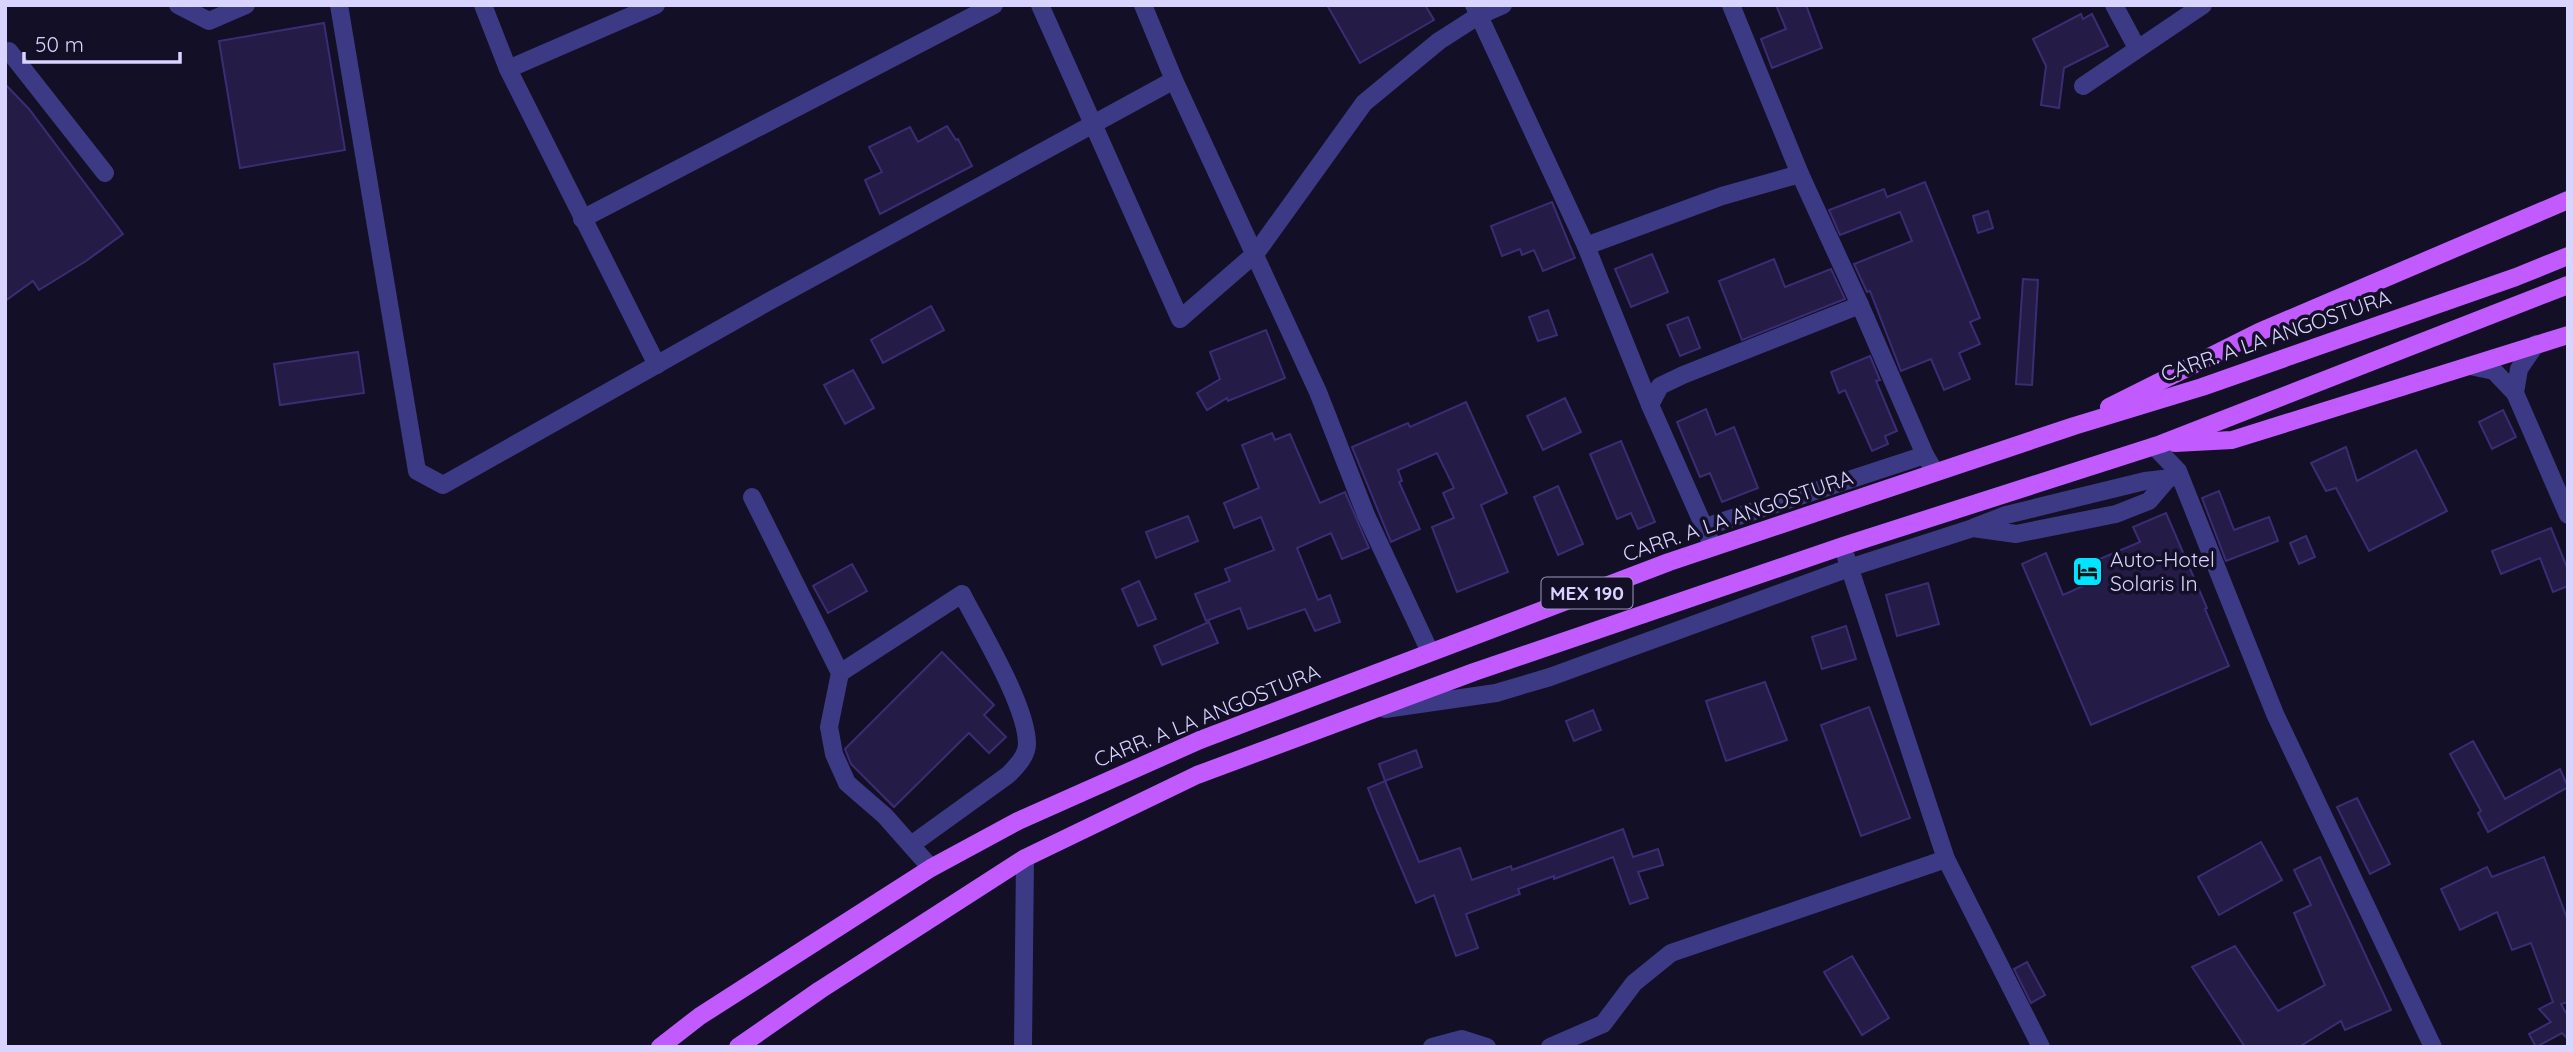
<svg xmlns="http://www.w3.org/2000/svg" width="2573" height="1052" font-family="Quicksand,sans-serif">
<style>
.building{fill:#241b47;stroke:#3b2d73;stroke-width:2}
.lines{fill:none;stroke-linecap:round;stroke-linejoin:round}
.minor{stroke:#3d3a85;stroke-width:18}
.major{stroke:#c25bff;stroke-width:18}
.labels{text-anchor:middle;stroke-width:7;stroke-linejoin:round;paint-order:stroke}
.shield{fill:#130f26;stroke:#9e99be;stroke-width:2}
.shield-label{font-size:19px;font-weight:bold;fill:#d9d4ff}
.street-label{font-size:21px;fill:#d9d4ff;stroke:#130f26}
.poi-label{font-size:21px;fill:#d9d4ff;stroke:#130f26;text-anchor:start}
</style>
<rect width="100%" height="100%" fill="#130f26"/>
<g class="building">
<polygon points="1327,5 1425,5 1434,20 1360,63"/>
<polygon points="1776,5 1806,5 1822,48 1772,68 1761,39 1786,29"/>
<polygon points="2081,14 2083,19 2092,14 2108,46 2064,68 2059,108 2041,105 2046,66 2033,39"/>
<polygon points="324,23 345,150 240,168 219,41"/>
<polygon points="5,84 29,109 123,234 86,261 39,290 33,281 5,301"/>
<polygon points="947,126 956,140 958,139 972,166 880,214 865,180 882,172 869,147 910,127 918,142"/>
<polygon points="1925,182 1980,318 1970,322 1980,344 1959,353 1970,379 1944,390 1931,359 1901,371 1870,291 1867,292 1854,264 1912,241 1900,212 1840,235 1829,210 1884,189 1887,197"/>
<polygon points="1552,202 1575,258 1543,271 1534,250 1522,255 1520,249 1502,256 1491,226"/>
<polygon points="1988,211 1993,228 1978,233 1973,216"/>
<polygon points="1652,254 1668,292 1631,307 1615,269"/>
<polygon points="1774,259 1785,287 1831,269 1845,299 1742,340 1719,281"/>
<polygon points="2023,279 2038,280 2032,385 2016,384"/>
<polygon points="931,306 944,330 883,363 871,340"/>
<polygon points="1548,310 1557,335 1538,341 1529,317"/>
<polygon points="1688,317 1700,348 1680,356 1667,325"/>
<polygon points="1266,330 1285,378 1228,401 1227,398 1207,410 1197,393 1220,379 1210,352"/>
<polygon points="358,352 364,393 280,405 274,364"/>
<polygon points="1870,356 1880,380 1876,381 1897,431 1885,436 1888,444 1872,451 1845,390 1839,393 1831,372"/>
<polygon points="853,370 874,408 845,424 824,385"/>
<polygon points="1565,398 1581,432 1543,450 1527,416"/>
<polygon points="1466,402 1507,493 1481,505 1508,572 1457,592 1432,527 1454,518 1443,493 1454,488 1437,453 1398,470 1402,481 1399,482 1420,529 1391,542 1352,447 1408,423 1410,427"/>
<polygon points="1706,409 1716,435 1734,427 1758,488 1722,502 1710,473 1700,477 1677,422"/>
<polygon points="2503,410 2516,437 2492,449 2479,422"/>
<polygon points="1272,433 1275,440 1290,434 1320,503 1345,492 1369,548 1342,559 1331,533 1297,548 1318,600 1330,595 1340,622 1315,631 1305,609 1248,629 1240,608 1206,621 1195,594 1230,581 1225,569 1274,550 1261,517 1234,528 1224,503 1259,488 1242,445"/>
<polygon points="1621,441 1655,522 1638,529 1631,513 1617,519 1590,454"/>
<polygon points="2346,447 2357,481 2416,450 2447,511 2369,551 2336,488 2326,491 2311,463"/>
<polygon points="1558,486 1583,544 1558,555 1534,497"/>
<polygon points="2219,491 2234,530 2269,517 2278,541 2226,561 2202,498"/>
<polygon points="2166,513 2207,608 2205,609 2229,666 2091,725 2022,564 2046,553 2063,595 2097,580 2090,563 2140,542 2133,527"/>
<polygon points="1188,516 1198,541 1156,558 1146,532"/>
<polygon points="2551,528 2568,570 2568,586 2553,592 2540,558 2501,574 2492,551"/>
<polygon points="2306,536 2315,557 2299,564 2290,543"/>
<polygon points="852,564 867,591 828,613 813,586"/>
<polygon points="1139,581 1156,619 1138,626 1122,589"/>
<polygon points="1928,583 1939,624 1897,636 1886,595"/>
<polygon points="1209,622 1218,643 1162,665 1154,646"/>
<polygon points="1846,626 1856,659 1822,669 1812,637"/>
<polygon points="942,652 994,705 984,715 1006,737 989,753 969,733 894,807 851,764 845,749"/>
<polygon points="1765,682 1787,740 1726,761 1706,701"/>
<polygon points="1869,707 1910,818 1861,836 1821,725"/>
<polygon points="1593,710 1601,730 1574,741 1566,721"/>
<polygon points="2473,741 2505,799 2560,769 2568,787 2488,832 2478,813 2481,811 2450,754"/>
<polygon points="1416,750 1422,767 1385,781 1379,764"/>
<polygon points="1385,781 1419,862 1460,848 1472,880 1511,866 1512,870 1623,829 1633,857 1658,849 1663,865 1638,872 1648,898 1630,904 1613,857 1554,879 1554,876 1518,889 1520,894 1466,914 1478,948 1456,956 1434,895 1416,903 1377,811 1368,788"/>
<polygon points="2357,798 2390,864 2370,874 2337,807"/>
<polygon points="2261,842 2282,880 2219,915 2198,877"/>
<polygon points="2320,857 2391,1010 2345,1030 2341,1021 2299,1047 2245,1047 2192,967 2235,946 2278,1011 2325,985 2294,913 2311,905 2294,870"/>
<polygon points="2544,857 2568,921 2568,1002 2561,1004 2566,1013 2568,1012 2568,1039 2562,1033 2536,1047 2529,1034 2551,1022 2539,1009 2553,1002 2531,943 2512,950 2497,912 2460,930 2441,889 2487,867 2492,877"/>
<polygon points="1852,956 1889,1018 1862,1035 1824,972"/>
<polygon points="2027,962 2045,995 2031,1003 2014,969"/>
</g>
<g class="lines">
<g class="minor">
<polyline points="178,5 209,21 246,5"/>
<polyline points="339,5 417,471 443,485 766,303 1174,80"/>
<polyline points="483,5 508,69 657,365"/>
<polyline points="1040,5 1180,319 1256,253 1364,103 1439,41 1478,16 1503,5"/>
<polyline points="1143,5 1174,80 1318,392 1366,515 1430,652"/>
<polyline points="1474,5 1586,246 1650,405 1713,547"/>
<polyline points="1731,5 1800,174 1860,305 1925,455 1935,472"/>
<polyline points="2114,5 2137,48"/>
<polyline points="5,55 9,51 105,173"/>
<polyline points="508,69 656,5"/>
<polyline points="2083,86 2203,5"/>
<polyline points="582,219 994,5"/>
<polyline points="1586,246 1722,196 1800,174"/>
<polyline points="2536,344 2519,369 2515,393 2568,515"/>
<polyline points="2470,366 2494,371 2515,393"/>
<polyline points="1650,405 1660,386 1683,375 1860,305"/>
<polyline points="2154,446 2178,471 2275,714 2433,1047"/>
<polyline points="752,497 840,673 829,727 834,754 847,783 885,816 931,868"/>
<polyline points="1975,527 2006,515 2145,481 2171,478"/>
<polyline points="1702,528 1925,455"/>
<polyline points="1846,557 1946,859 2041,1047"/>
<path d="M840 673 962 594C981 631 1027 706 1027 744 1027 756 1016 767 1008 775L911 845"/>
<polyline points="1385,709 1496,693 1550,677 1849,568 1973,528 2016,534 2116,514 2149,501 2167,480"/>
<polyline points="1023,1047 1025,858"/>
<polyline points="1432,1047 1462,1039 1487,1047"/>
<polyline points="1550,1047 1603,1024 1634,983 1671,953 1946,859"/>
</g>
<g class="major">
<polyline points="2109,407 2259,332 2568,200"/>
<polyline points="2175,443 2232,440 2568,335"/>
<polyline points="660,1047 700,1016 931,868 1018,821 1200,740 1669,562 2074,426 2202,387 2516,277 2568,256"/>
<polyline points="738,1047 820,990 1025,858 1197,775 1474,672 1843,546 2161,444 2568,285"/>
</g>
</g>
<defs>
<symbol id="hotel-square" viewBox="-11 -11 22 22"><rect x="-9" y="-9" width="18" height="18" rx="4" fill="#00e5ff" stroke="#130f26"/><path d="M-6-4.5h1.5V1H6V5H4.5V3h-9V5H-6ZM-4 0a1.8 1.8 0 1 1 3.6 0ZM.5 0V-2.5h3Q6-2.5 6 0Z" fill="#111"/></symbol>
</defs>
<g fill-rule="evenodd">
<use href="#hotel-square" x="2070" y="554" width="35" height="35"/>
</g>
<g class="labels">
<rect class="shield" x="1541.5" y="577.5" width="91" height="31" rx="5"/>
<g class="shield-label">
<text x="1587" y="600">MEX 190</text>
</g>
<g class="street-label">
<text transform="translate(2276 336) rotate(-19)" y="7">CARR. A LA ANGOSTURA</text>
<text transform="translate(1738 516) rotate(-19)" y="7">CARR. A LA ANGOSTURA</text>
<text transform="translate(1207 716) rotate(-22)" y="7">CARR. A LA ANGOSTURA</text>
</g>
<g class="poi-label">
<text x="2110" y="567">Auto-Hotel<tspan x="2110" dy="24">Solaris In</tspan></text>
</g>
</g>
<rect width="2573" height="1052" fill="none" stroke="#d9d4ff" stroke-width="14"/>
<path d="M24 52v10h156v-10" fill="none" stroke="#d9d4ff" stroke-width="3.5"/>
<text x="35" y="52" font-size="21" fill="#d9d4ff" stroke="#130f26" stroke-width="5" paint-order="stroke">50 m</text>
</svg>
